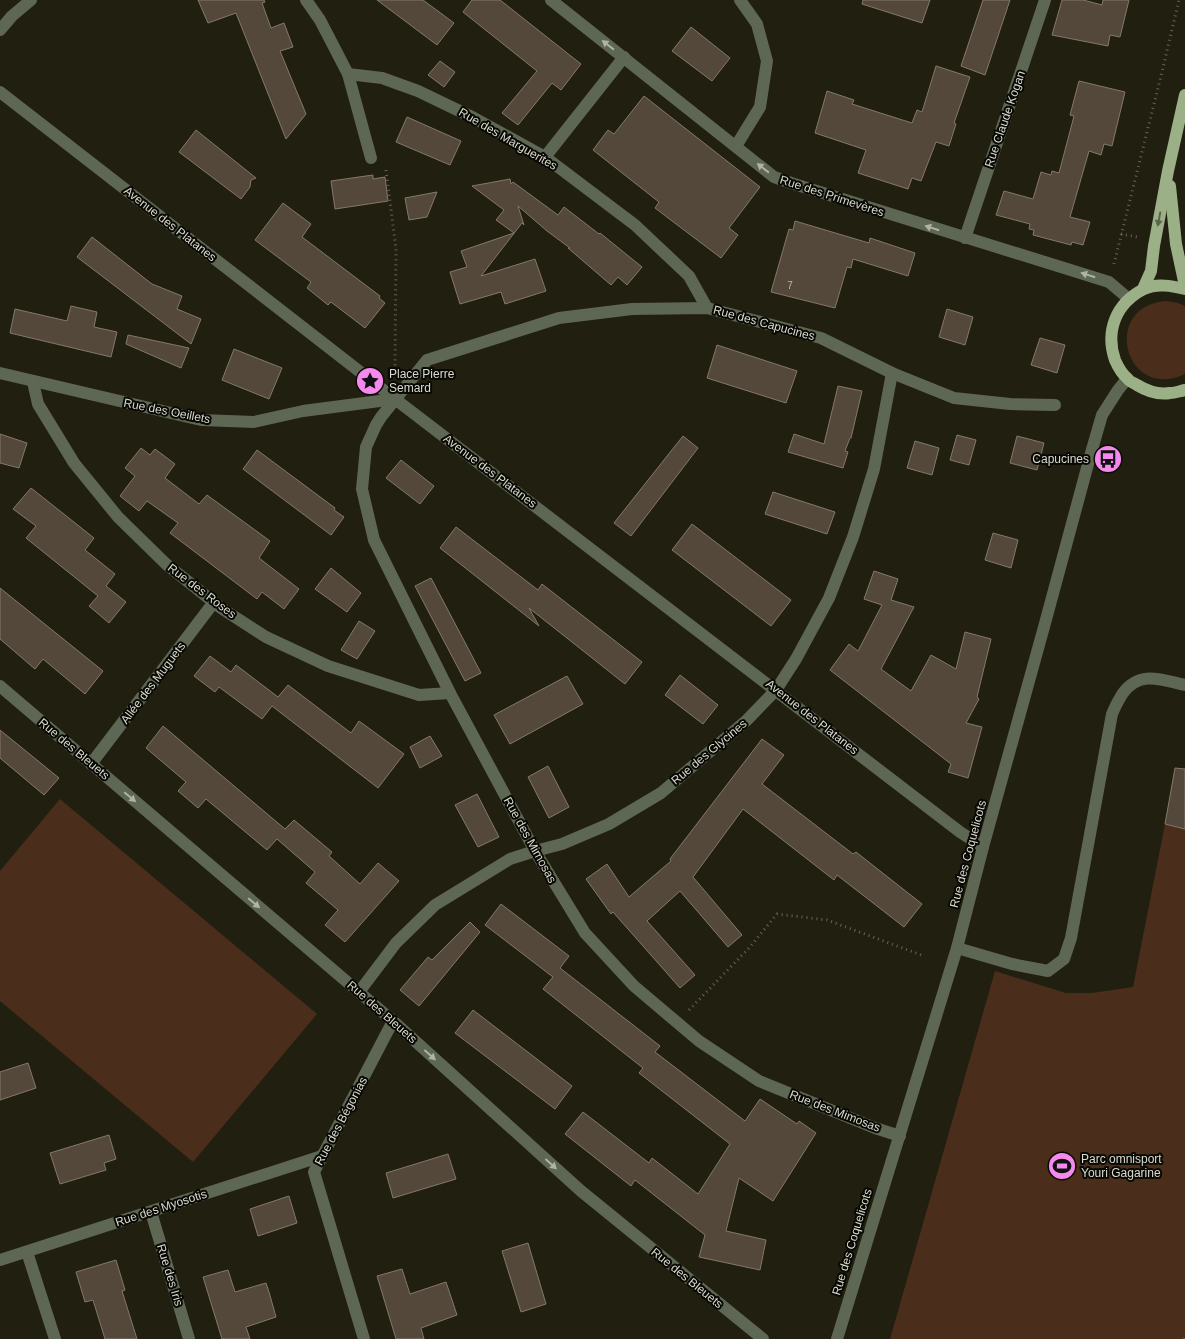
<svg xmlns="http://www.w3.org/2000/svg" width="1185" height="1339" font-family="Helvetica,sans-serif">
<style>
.green{fill:#4b2d1c}
.building{fill:#53483a;stroke:#847969}
.lines{fill:none;stroke-linecap:round;stroke-linejoin:round}
.path{stroke:#666456;stroke-width:3;stroke-dasharray:1 4;stroke-linecap:butt}
.minor{stroke:#5d6753;stroke-width:12}
.major{stroke:#9cb087;stroke-width:12}
.oneway{fill:#afb2a4}
.oneway2{fill:#5a654c}
.labels{text-anchor:middle;stroke-width:4;stroke-linejoin:round;paint-order:stroke}
.number-label{font-size:10px;fill:#b9b6aa}
.street-label{font-size:12px;fill:#dbdad0;stroke:#090904}
.poi-label{font-size:12px;fill:#dbdad0;stroke:#090904;text-anchor:start}
</style>
<rect width="100%" height="100%" fill="#211f0f"/>
<g class="green">
<path d="M1166 301 1178 303 1185 306V374C1129 401 1103 317 1155 303 1158 302 1162 301 1166 301Z"/>
<polygon points="60,799 317,1014 193,1162 0,1001 0,871"/>
<polygon points="1165,824 1185,829 1185,1339 890,1339 995,971 1066,993 1092,993 1133,987"/>
</g>
<g class="building">
<polygon points="198,0 264,0 265,2 262,3 271,28 284,23 293,47 280,51 306,114 286,139 236,13 208,23"/>
<polygon points="377,0 423,0 454,23 437,45"/>
<polygon points="472,0 500,0 581,64 561,90 552,83 518,125 502,113 537,71 463,12"/>
<polygon points="863,0 930,0 922,23 862,4"/>
<polygon points="983,0 1010,0 985,75 961,66"/>
<polygon points="1062,0 1083,0 1102,5 1103,0 1129,0 1120,37 1110,35 1108,46 1052,35"/>
<polygon points="691,27 730,58 712,81 672,51"/>
<polygon points="440,61 455,72 444,87 428,75"/>
<polygon points="936,66 970,77 954,123 956,124 949,146 936,142 921,181 912,178 908,189 858,173 866,150 815,133 827,91 854,100 852,104 912,123 917,110 922,112"/>
<polygon points="1079,81 1125,92 1112,146 1104,144 1101,155 1089,151 1070,217 1090,222 1083,245 1072,242 1071,245 1033,235 1034,230 1029,229 1030,224 996,215 1004,191 1033,199 1041,172 1051,175 1052,171 1059,173 1074,116 1070,115"/>
<polygon points="644,96 760,187 729,228 738,235 721,258 655,208 659,202 593,150 608,130 614,134"/>
<polygon points="407,117 461,141 450,165 396,142"/>
<polygon points="196,130 256,178 251,180 250,187 241,199 179,152"/>
<polygon points="373,175 373,179 385,177 388,201 335,209 331,181"/>
<polygon points="510,179 511,184 513,182 558,215 564,207 599,234 600,233 642,267 627,285 618,277 611,285 568,248 570,248 547,231 518,206 524,225 522,223 481,276 535,259 546,291 505,304 501,292 460,304 450,272 467,267 461,251 514,233 496,220 504,210 472,186"/>
<polygon points="437,192 427,217 409,220 405,198"/>
<polygon points="283,203 311,224 302,237 380,296 379,298 385,303 365,328 331,302 328,305 307,288 311,282 255,240"/>
<polygon points="795,221 869,243 870,238 915,253 908,276 853,259 851,268 847,267 835,308 771,292 789,229 793,230"/>
<polygon points="92,237 152,284 182,296 177,309 201,319 191,344 77,257"/>
<polygon points="71,306 97,312 94,327 117,332 111,357 10,333 15,309 67,321"/>
<polygon points="947,309 973,317 965,345 939,337"/>
<polygon points="128,335 189,348 181,368 126,344"/>
<polygon points="1040,338 1065,345 1057,373 1031,365"/>
<polygon points="717,345 797,371 786,403 707,378"/>
<polygon points="234,349 282,368 269,399 222,380"/>
<polygon points="838,386 862,391 851,438 850,438 845,451 848,452 843,468 788,452 794,434 824,444"/>
<polygon points="0,434 27,443 19,468 0,463"/>
<polygon points="957,435 976,440 969,465 950,460"/>
<polygon points="683,436 698,448 631,536 614,523"/>
<polygon points="1017,436 1044,443 1037,470 1010,463"/>
<polygon points="915,441 939,448 932,475 907,468"/>
<polygon points="141,448 150,455 155,449 175,464 165,478 199,504 207,495 270,541 259,558 299,589 284,609 262,592 257,599 170,533 178,523 147,501 139,511 120,496 135,476 125,468"/>
<polygon points="257,450 335,508 334,510 344,517 331,535 243,469"/>
<polygon points="401,460 434,486 420,504 386,478"/>
<polygon points="31,488 94,538 85,550 115,574 106,586 126,602 109,623 89,606 98,596 26,538 36,526 13,509"/>
<polygon points="773,492 835,512 827,534 765,514"/>
<polygon points="692,524 791,600 771,626 672,550"/>
<polygon points="456,527 538,590 542,584 642,662 625,684 529,608 539,626 440,548"/>
<polygon points="993,533 1018,540 1011,568 985,560"/>
<polygon points="331,568 361,593 347,612 315,589"/>
<polygon points="874,571 898,579 891,600 914,607 881,669 911,691 931,655 956,669 965,632 991,639 977,697 979,699 966,723 982,727 968,778 948,772 951,764 830,670 849,644 858,651 882,605 864,599"/>
<polygon points="431,578 481,673 465,681 415,586"/>
<polygon points="0,588 103,671 85,694 43,659 35,669 0,639"/>
<polygon points="359,621 375,631 357,659 341,650"/>
<polygon points="210,656 231,672 236,665 278,697 288,685 351,733 359,721 404,754 378,788 272,706 262,719 219,687 215,692 194,676"/>
<polygon points="680,675 718,705 703,724 665,695"/>
<polygon points="567,676 583,704 510,744 494,715"/>
<polygon points="163,726 285,829 294,820 332,852 329,856 360,884 378,863 399,881 345,942 325,925 338,910 306,883 315,872 277,839 267,850 206,799 198,808 178,791 186,782 146,748"/>
<polygon points="0,730 59,778 44,795 0,758"/>
<polygon points="430,736 442,756 420,768 410,747"/>
<polygon points="762,739 784,755 762,784 853,854 856,852 922,904 904,927 837,875 834,880 743,809 693,877 742,935 728,947 680,891 647,921 695,975 680,988 613,912 611,914 586,879 607,864 629,897 671,861 670,859"/>
<polygon points="548,766 569,807 549,818 528,777"/>
<polygon points="1175,768 1185,769 1185,829 1165,824"/>
<polygon points="477,794 499,837 478,847 455,805"/>
<polygon points="501,904 569,956 560,968 660,1046 655,1052 745,1121 760,1099 797,1124 799,1121 816,1133 773,1201 739,1178 726,1231 766,1240 760,1270 699,1257 705,1235 635,1180 631,1186 565,1134 583,1112 649,1163 652,1158 698,1194 730,1144 639,1073 643,1068 543,989 553,977 485,925"/>
<polygon points="470,922 480,932 419,1006 400,990 428,957 432,960"/>
<polygon points="473,1010 572,1086 555,1109 455,1033"/>
<polygon points="28,1063 36,1088 0,1100 0,1072"/>
<polygon points="109,1135 116,1159 104,1163 106,1170 60,1184 50,1153"/>
<polygon points="448,1154 456,1179 393,1198 386,1173"/>
<polygon points="289,1196 297,1223 258,1236 250,1209"/>
<polygon points="528,1243 546,1304 521,1312 502,1251"/>
<polygon points="116,1260 125,1290 122,1291 137,1339 105,1339 93,1300 85,1302 76,1272"/>
<polygon points="402,1269 410,1294 446,1282 457,1315 421,1328 424,1339 396,1339 377,1276"/>
<polygon points="228,1270 235,1292 266,1283 269,1292 276,1317 246,1327 250,1339 222,1339 203,1277"/>
</g>
<g class="lines">
<g class="path">
<polyline points="386,170 396,249 395,370"/>
<polyline points="1121,234 1137,237"/>
<polyline points="1114,264 1161,76 1179,0"/>
<polyline points="689,1010 749,948 777,914 827,920 924,956"/>
<polyline points="1184,1339 1185,1338"/>
</g>
<g class="minor">
<polyline points="306,0 320,20 348,74 371,158"/>
<polyline points="551,0 774,177 791,183 1109,282 1129,299"/>
<polyline points="0,30 12,16 31,0"/>
<polyline points="348,74 382,78 418,91 474,118 545,157 635,225 689,276 707,308"/>
<polyline points="0,92 395,399 960,832 983,847"/>
<polyline points="736,146 760,107 767,61 757,24 740,0"/>
<polyline points="545,157 624,57"/>
<polyline points="965,238 1045,0"/>
<polyline points="0,373 201,420 254,422 303,411 395,399"/>
<polyline points="33,382 38,404 74,463 118,517 166,564 221,608 266,637 328,666 419,695 450,693"/>
<polyline points="0,686 393,1021 581,1191 763,1339"/>
<polyline points="91,764 214,602"/>
<path d="M957 948 1012 964 1048 971 1064 959 1071 938 1112 714C1115 707 1119 699 1123 693 1140 670 1162 680 1185 685"/>
<polyline points="359,992 396,943 435,905 510,859 535,851 562,844 609,824 661,793 747,720 776,690 796,659 829,598 853,537 874,469 892,373"/>
<polyline points="900,1136 875,1128 759,1081 699,1041 634,986 585,933 535,851 450,693 374,540 362,489 366,447 376,425 381,417 427,360 559,318 632,309 707,308 821,338 892,373 954,398 1010,404 1055,405"/>
<polyline points="151,1212 189,1339"/>
<polyline points="27,1252 55,1339"/>
<polyline points="0,1260 322,1156"/>
<polyline points="364,1339 314,1172 393,1021"/>
<polyline points="837,1339 957,948 983,847 1044,627 1091,453 1102,415 1118,390 1127,379"/>
</g>
<g class="major">
<polyline points="1170,186 1176,244 1185,286"/>
<polyline points="1143,289 1151,271 1154,246 1168,171 1185,95"/>
<path d="M1185 289C1172 286 1157 283 1144 289 1116 303 1105 331 1115 360 1118 367 1122 374 1128 379 1130 382 1134 383 1137 385 1147 391 1159 395 1170 393 1175 393 1180 391 1185 390"/>
</g>
</g>
<defs><path id="oneway-solid" d="M-6-.8H1V-3.2L6.5 0L1 3.2V.8H-6Z" transform="scale(1.25)"/></defs>
<g class="oneway">
<use href="#oneway-solid" transform="translate(608 45) rotate(-142)"/>
<use href="#oneway-solid" transform="translate(763 168) rotate(-142)"/>
<use href="#oneway-solid" transform="translate(932 228) rotate(-162)"/>
<use href="#oneway-solid" transform="translate(1088 275) rotate(-163)"/>
<use href="#oneway-solid" transform="translate(130 797) rotate(40)"/>
<use href="#oneway-solid" transform="translate(254 903) rotate(40)"/>
<use href="#oneway-solid" transform="translate(430 1055) rotate(42)"/>
<use href="#oneway-solid" transform="translate(551 1164) rotate(42)"/>
</g>
<use class="oneway2" href="#oneway-solid" transform="translate(1159 219) rotate(101)"/>
<defs>
<symbol id="sight-disc" viewBox="-11 -11 22 22"><circle r="9.5" fill="#f689ee" stroke="#090904"/><path d="M0-6L1.8-2.2L6-1.7L2.9 1.2L3.7 5.4L0 3.3L-3.7 5.4L-2.9 1.2L-6-1.7L-1.8-2.2Z" fill="#111"/></symbol>
<symbol id="bus-disc" viewBox="-11 -11 22 22"><circle r="9.5" fill="#f689ee" stroke="#090904"/><path d="M-5-6H5V4H4V6H2V4H-2V6H-4V4H-5ZM-3.5-4V0h7V-4ZM-3.5 1.2v1.5H-2V1.2ZM2 1.2v1.5H3.5V1.2Z" fill="#111"/></symbol>
<symbol id="stadium-disc" viewBox="-11 -11 22 22"><circle r="9.5" fill="#f689ee" stroke="#090904"/><path d="M0-5a6.5 5 0 1 0 0 10a6.5 5 0 1 0 0-10ZM-3.5-1.8h7v3.6h-7Z" fill="#111"/></symbol>
</defs>
<g fill-rule="evenodd">
<use href="#sight-disc" x="354" y="365" width="32" height="32"/>
<use href="#bus-disc" x="1092" y="443" width="32" height="32"/>
<use href="#stadium-disc" x="1046" y="1150" width="32" height="32"/>
</g>
<g class="labels">
<g class="number-label">
<text x="790" y="289">7</text>
</g>
<g class="street-label">
<text transform="translate(1005 119) rotate(-71)" y="4">Rue Claude Kogan</text>
<text transform="translate(508 139) rotate(30)" y="4">Rue des Marguerites</text>
<text transform="translate(832 196) rotate(18)" y="4">Rue des Primevères</text>
<text transform="translate(170 224) rotate(38)" y="4">Avenue des Platanes</text>
<text transform="translate(764 323) rotate(15)" y="4">Rue des Capucines</text>
<text transform="translate(167 411) rotate(11)" y="4">Rue des Oeillets</text>
<text transform="translate(490 471) rotate(37)" y="4">Avenue des Platanes</text>
<text transform="translate(202 591) rotate(37)" y="4">Rue des Roses</text>
<text transform="translate(153 683) rotate(-53)" y="4">Allée des Muguets</text>
<text transform="translate(812 717) rotate(38)" y="4">Avenue des Platanes</text>
<text transform="translate(74 749) rotate(40)" y="4">Rue des Bleuets</text>
<text transform="translate(709 752) rotate(-40)" y="4">Rue des Glycines</text>
<text transform="translate(530 840) rotate(61)" y="4">Rue des Mimosas</text>
<text transform="translate(968 854) rotate(-75)" y="4">Rue des Coquelicots</text>
<text transform="translate(382 1012) rotate(41)" y="4">Rue des Bleuets</text>
<text transform="translate(835 1111) rotate(21)" y="4">Rue des Mimosas</text>
<text transform="translate(341 1121) rotate(-62)" y="4">Rue des Bégonias</text>
<text transform="translate(161 1208) rotate(-18)" y="4">Rue des Myosotis</text>
<text transform="translate(852 1242) rotate(-73)" y="4">Rue des Coquelicots</text>
<text transform="translate(170 1275) rotate(73)" y="4">Rue des Iris</text>
<text transform="translate(687 1278) rotate(39)" y="4">Rue des Bleuets</text>
</g>
<g class="poi-label">
<text x="389" y="378">Place Pierre<tspan x="389" dy="14">Semard</tspan></text>
<text x="1089" y="463" text-anchor="end">Capucines</text>
<text x="1081" y="1163">Parc omnisport<tspan x="1081" dy="14">Youri Gagarine</tspan></text>
</g>
</g>
</svg>
